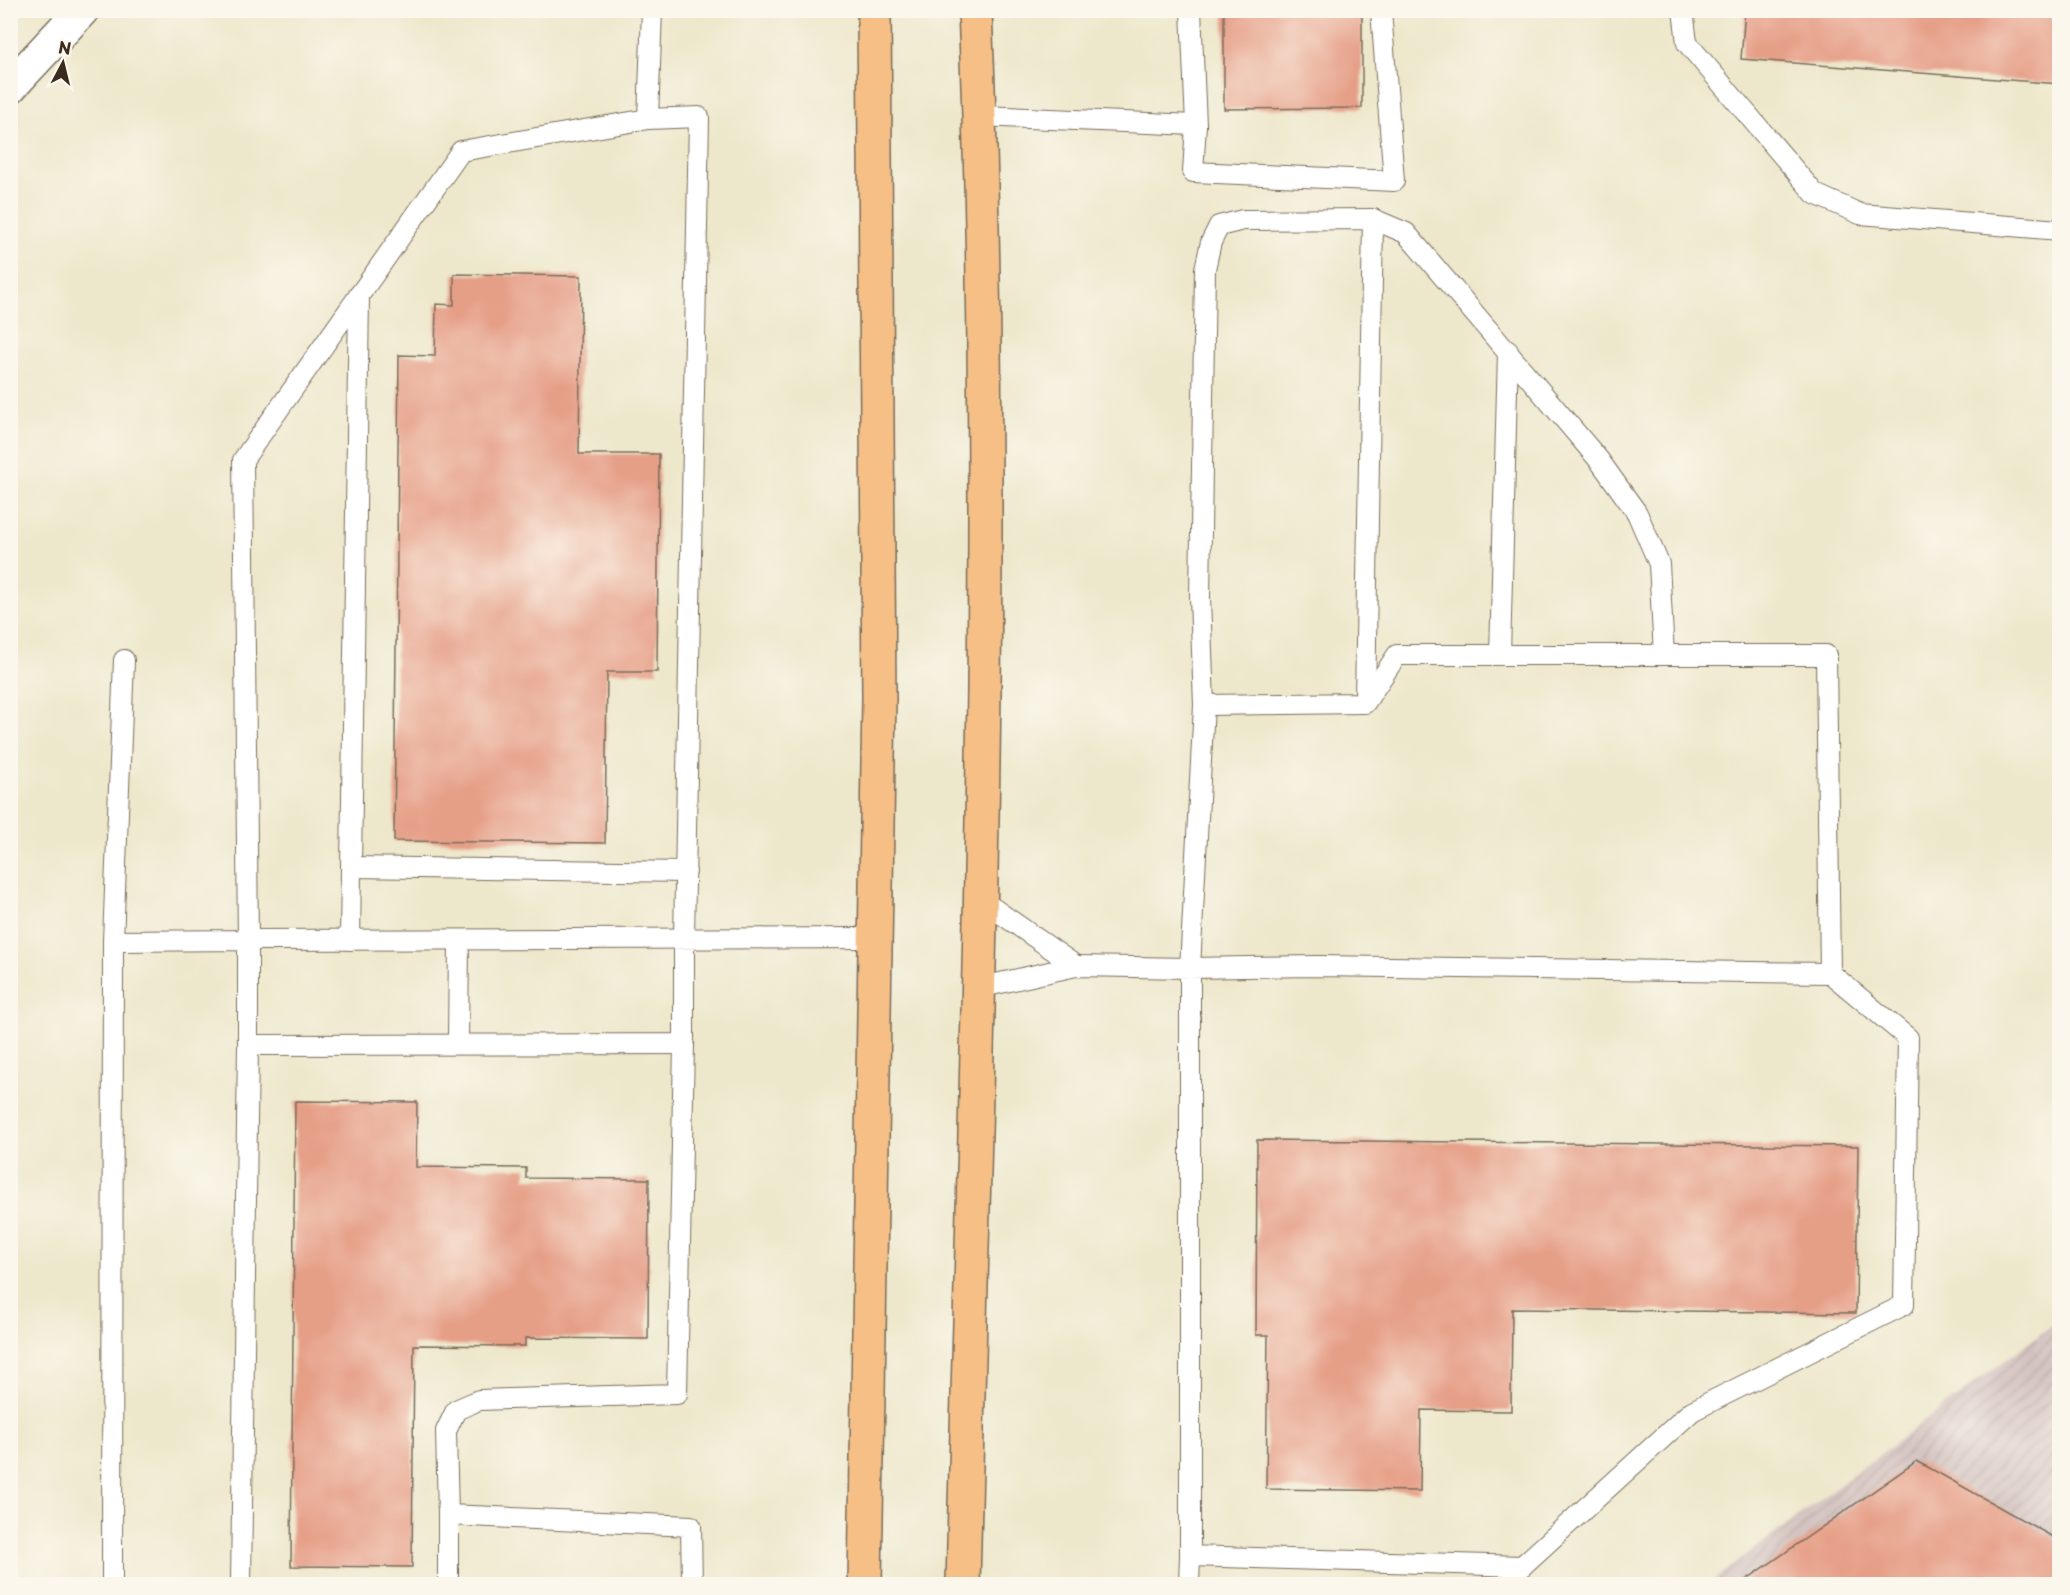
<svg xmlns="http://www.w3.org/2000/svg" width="2070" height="1595" font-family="'Playpen Sans',sans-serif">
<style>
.industrial{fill:url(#industrial-furrows)}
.building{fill:#e69f87}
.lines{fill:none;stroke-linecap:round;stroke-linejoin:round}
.lane-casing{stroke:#796c5b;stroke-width:22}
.street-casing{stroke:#796c5b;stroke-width:36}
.highway-casing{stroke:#796c5b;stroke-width:36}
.lane{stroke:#fff;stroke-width:20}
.street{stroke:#fff;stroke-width:33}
.highway{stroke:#f5bf86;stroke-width:33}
</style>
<defs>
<pattern id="industrial-furrows" width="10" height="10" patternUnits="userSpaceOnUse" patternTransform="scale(1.5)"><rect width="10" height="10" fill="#d1bfbd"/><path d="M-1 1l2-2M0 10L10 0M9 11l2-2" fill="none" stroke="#b4a4a2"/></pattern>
</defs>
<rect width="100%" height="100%" fill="#fbf7ec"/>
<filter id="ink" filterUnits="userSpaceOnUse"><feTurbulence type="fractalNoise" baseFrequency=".0167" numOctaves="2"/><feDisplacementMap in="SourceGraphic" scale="12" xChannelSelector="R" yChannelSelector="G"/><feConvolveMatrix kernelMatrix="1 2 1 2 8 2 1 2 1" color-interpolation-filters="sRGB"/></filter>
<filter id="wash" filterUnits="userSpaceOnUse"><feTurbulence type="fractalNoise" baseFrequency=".008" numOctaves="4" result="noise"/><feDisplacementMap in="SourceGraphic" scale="24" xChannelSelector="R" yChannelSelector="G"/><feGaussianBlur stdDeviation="1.35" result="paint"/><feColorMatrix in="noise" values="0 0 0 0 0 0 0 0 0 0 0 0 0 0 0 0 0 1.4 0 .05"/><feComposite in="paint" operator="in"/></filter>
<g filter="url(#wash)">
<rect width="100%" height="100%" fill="#ede7cb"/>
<polygon class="industrial" points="2059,1320 2059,1584 1708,1584"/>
<g id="blocks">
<g class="building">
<polygon points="1224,10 1362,10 1362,108 1224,109"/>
<polygon points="1745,10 2060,10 2060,84 1741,59"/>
<polygon points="454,274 581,276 579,454 659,454 657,672 607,672 605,843 394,841 399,355 435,356 436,304 454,305"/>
<polygon points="295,1101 417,1102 416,1167 526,1168 526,1178 649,1179 648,1339 525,1338 525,1346 414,1345 412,1567 291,1566"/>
<polygon points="1257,1140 1858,1146 1856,1313 1512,1309 1511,1411 1421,1410 1420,1491 1266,1489 1268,1335 1256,1335"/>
<polygon points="1917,1461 2060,1541 2060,1584 1740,1584"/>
</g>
</g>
</g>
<g filter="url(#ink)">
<use href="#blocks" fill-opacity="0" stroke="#796c5b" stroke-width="1.5"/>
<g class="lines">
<defs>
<g id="lane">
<polyline points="1191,10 1196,125 1193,172 1394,181 1381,10"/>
<polyline points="1683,10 1687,43 1815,194 1860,214 2060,230"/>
<polyline points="980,116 1196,125"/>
<polyline points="648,119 652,10"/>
<polyline points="1500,655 1508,351"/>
<polyline points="1365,702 1373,219"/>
<polyline points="1204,705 1200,598 1205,269 1211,242 1219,226 1243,220 1373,219 1406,233 1599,460 1637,513 1659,564 1664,655"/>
<polyline points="351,867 686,872"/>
<polyline points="980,899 1076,966"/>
<polyline points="350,940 359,295"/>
<polyline points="113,941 248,940 243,460 461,151 648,119 699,117 684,939 684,1044 248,1045 248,940 875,938"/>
<polyline points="978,988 1076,966 1190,968 1190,1556 1522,1566 1692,1411 1904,1305 1908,1038 1830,973 1826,655 1397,655 1365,703 1204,705 1190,968 1317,966 1830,973"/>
<polyline points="458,1044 459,940"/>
<polyline points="684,1044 677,1394 479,1400 456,1410 446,1431 448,1515 691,1526 692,1584"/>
<polyline points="112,1584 113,941 124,660"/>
<polyline points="241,1584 248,1045"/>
<polyline points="448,1584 448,1515"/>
<polyline points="1189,1584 1190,1556"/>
<polyline points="1510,1584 1522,1566"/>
</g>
<polyline id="street" points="10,87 82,10"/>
<g id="highway">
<polyline points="865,1584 879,698 874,10"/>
<path d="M963 1584C976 1060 998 535 975 10"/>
</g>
</defs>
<use href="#lane" class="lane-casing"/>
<use href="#street" class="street-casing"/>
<use href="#highway" class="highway-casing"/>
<use href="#lane" class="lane"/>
<use href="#street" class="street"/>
<use href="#highway" class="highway"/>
</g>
</g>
<rect width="2070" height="1595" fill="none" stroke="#fbf7ec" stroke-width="36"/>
<g transform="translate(63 63) rotate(7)" stroke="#fbf7ec" stroke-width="4.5" paint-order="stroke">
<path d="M0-4.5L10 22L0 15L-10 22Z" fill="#3b2a1e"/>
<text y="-9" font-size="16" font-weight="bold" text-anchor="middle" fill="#3b2a1e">N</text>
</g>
</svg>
